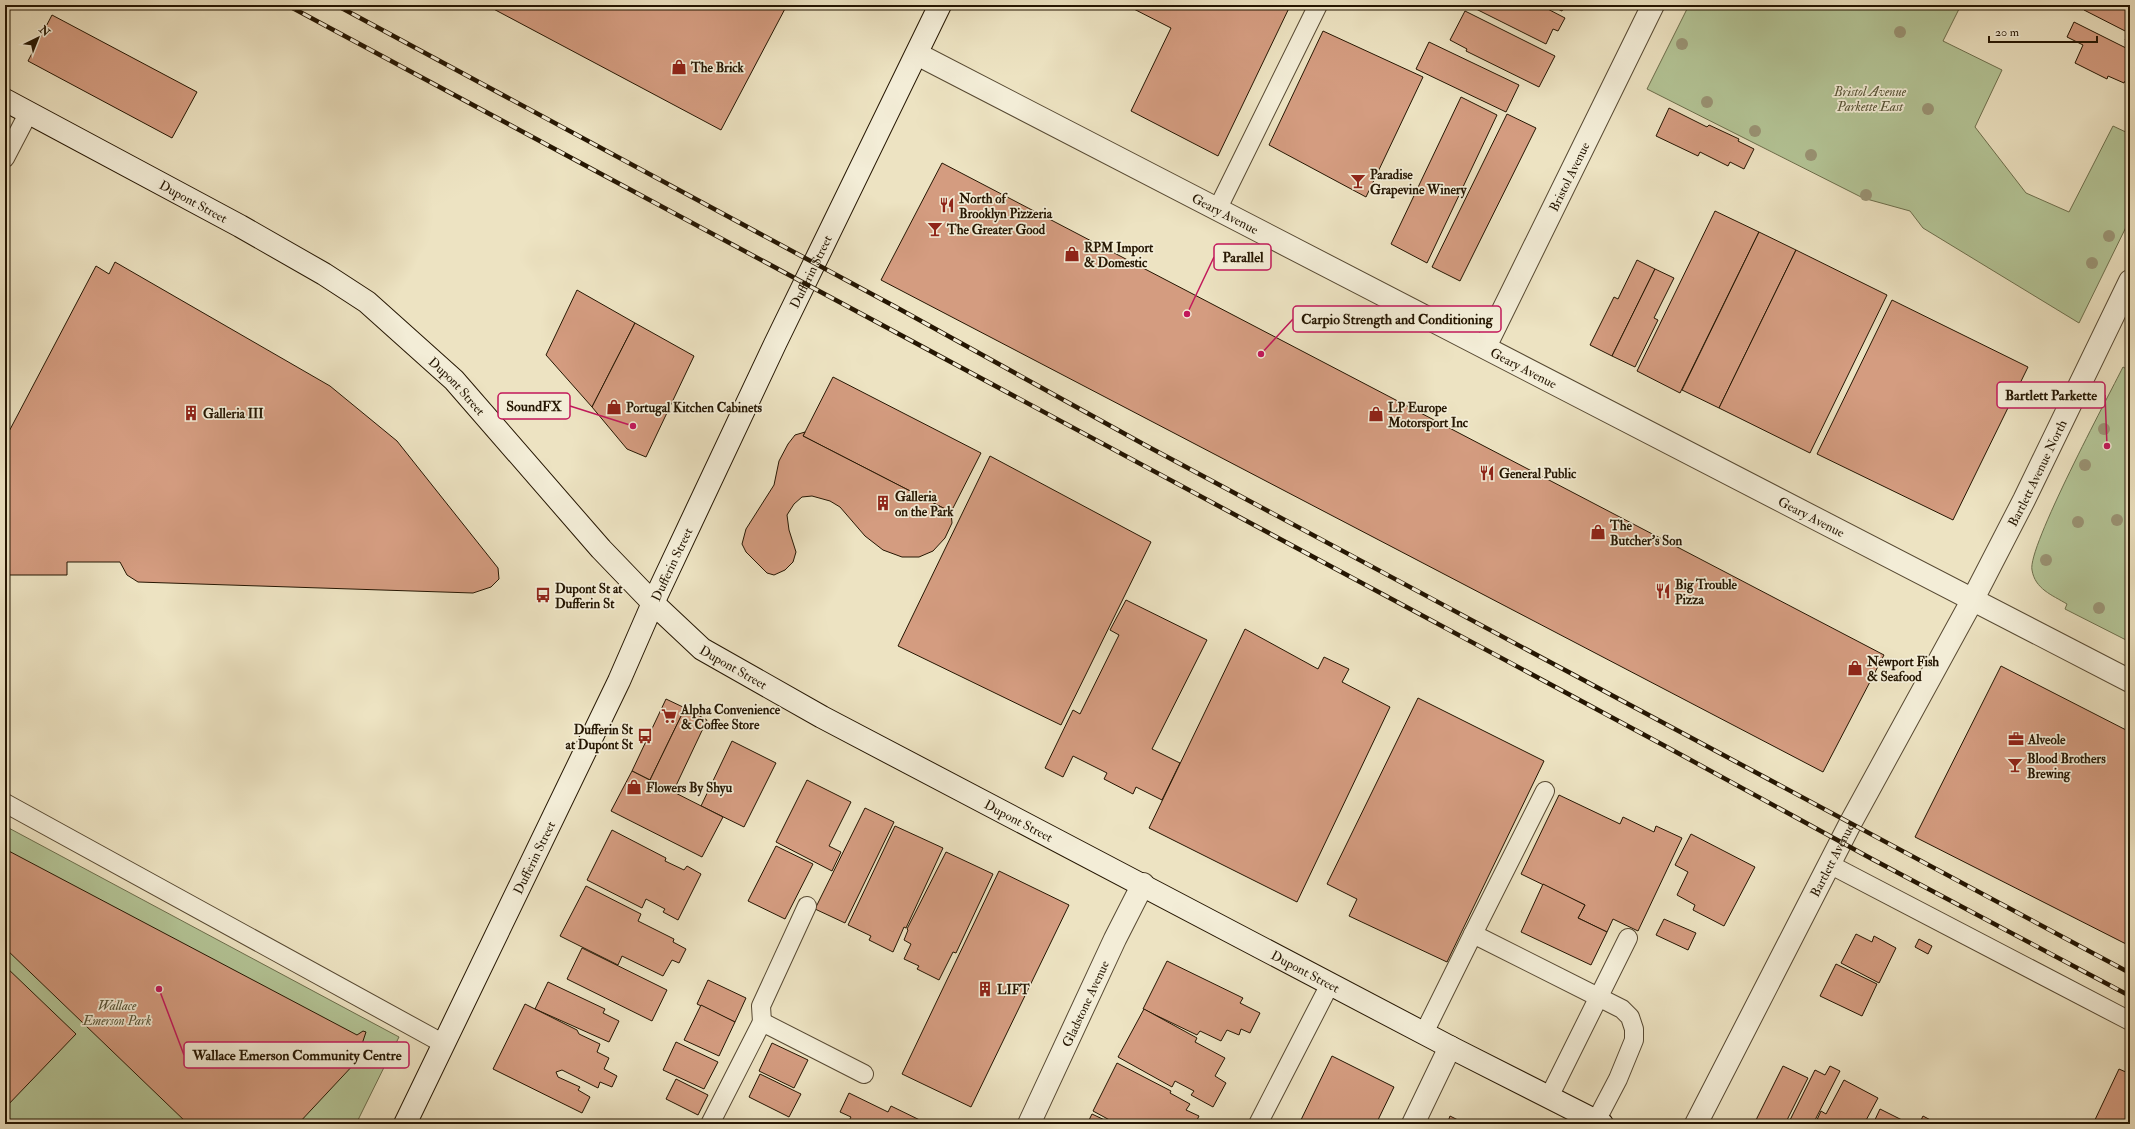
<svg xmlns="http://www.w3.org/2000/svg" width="2135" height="1129" font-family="'IM FELL Double Pica',serif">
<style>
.green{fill:#b4c597;stroke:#6c6e4c}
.building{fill:#d49c80;stroke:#251602}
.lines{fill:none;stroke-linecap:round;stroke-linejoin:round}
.lane-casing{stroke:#574932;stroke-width:20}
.street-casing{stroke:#574932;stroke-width:24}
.secondary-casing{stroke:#251602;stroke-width:24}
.lane{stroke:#f3edd7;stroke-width:18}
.street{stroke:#f3edd7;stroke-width:22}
.secondary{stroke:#f3edd7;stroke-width:22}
.rail-casing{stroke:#251602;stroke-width:4.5}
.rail{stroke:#f3edd7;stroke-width:3;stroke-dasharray:9;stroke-linecap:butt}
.tree{fill:#9a9475}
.labels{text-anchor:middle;stroke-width:3.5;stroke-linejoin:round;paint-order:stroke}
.poi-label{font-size:13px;font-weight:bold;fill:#251602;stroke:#f3edd7;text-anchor:start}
.park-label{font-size:13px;font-style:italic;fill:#575336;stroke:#f3edd7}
.street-label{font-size:13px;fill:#251602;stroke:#f3edd7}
.leader{fill:none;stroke:#c2185b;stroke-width:1.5}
.callout-dot{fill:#c2185b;stroke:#f3edd7;stroke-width:1.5}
.callout{fill:#f3edd7;stroke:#c2185b;stroke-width:1.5}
.callout-label{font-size:14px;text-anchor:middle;font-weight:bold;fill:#251602}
</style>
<rect width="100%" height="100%" fill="#ede3c2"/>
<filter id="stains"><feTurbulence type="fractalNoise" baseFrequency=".005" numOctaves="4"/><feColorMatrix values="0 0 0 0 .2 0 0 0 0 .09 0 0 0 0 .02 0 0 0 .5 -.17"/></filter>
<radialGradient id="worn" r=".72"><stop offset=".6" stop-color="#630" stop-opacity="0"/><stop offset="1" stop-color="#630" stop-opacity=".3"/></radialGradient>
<g class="green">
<polygon points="1689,5 1961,5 1943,41 2002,70 1975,127 2026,193 2069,212 2113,126 2130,134 2130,219 2079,323 1923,228 1910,211 1863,198 1647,89"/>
<path d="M2123 367 2130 371V642L2065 609 2067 604C2052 595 2035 589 2032 570 2027 548 2108 397 2123 367Z"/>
<polygon points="5,826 399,1037 356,1124 5,1124"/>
</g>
<g class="building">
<polygon points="486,5 787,5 721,130"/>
<polygon points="1126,5 1290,6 1218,156 1131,111 1171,28"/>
<polygon points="1468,5 1540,5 1565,18 1558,31 1553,29 1546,44"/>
<polygon points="1549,5 1565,5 1562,11"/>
<polygon points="2086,5 2121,5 2130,9 2130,42 2125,40 2129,33 2084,10"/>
<polygon points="1465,11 1555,56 1539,87 1466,51 1467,49 1450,40"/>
<polygon points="52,15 197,92 172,138 28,61"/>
<polygon points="2074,22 2130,50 2130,83 2125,81 2124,83 2108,76 2107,79 2075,63 2083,45 2067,37"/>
<polygon points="1323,31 1423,77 1366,197 1269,145"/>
<polygon points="1429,42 1519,85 1506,112 1416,69"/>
<polygon points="1461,97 1497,115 1427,263 1391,244"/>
<polygon points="1669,108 1707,127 1709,125 1739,139 1738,141 1754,149 1744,169 1730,162 1728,166 1700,152 1698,156 1656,136"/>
<polygon points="1507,114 1536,128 1460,281 1432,267"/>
<polygon points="942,163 1884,655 1823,772 881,280"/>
<polygon points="1715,211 1759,232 1680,393 1637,371"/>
<polygon points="1759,232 1796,250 1719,408 1682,390"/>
<polygon points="1796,250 1887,295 1810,453 1719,408"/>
<polygon points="1637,260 1655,269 1612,356 1590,345 1614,297 1618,299"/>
<polygon points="115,262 330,386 397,441 498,568 499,579 491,587 473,593 138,582 127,575 120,562 67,562 67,575 5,575 5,439 96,266 109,274"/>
<polygon points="1655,269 1674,278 1654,318 1658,320 1635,367 1612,356"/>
<polygon points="577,290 635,323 592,407 546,355"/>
<polygon points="1892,300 2028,367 1953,520 1817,454"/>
<polygon points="635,323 694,356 646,457 627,449 592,407"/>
<polygon points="833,377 981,453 951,512 803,436"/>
<polygon points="805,432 803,436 951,512 952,523 945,538 933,551 919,557 902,557 883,550 865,536 840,507 830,501 812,496 802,497 794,504 787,515 789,530 796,552 793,562 785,570 774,575 767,573 746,552 742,544 746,529 774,485 779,461 788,444 795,435"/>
<polygon points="990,456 1151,542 1061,725 898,646"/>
<polygon points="1126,600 1207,640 1152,749 1180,763 1162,800 1136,787 1133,794 1104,779 1107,773 1073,756 1063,777 1045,768 1073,710 1080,714 1119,635 1110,630"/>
<polygon points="1245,629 1318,669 1324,657 1349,669 1342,682 1390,707 1297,902 1149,828"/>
<polygon points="2001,666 2130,732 2130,946 1915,837"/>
<polygon points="1418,698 1544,761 1447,962 1349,916 1357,899 1327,884"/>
<polygon points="666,699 685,708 650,780 632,771"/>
<polygon points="685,708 707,720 673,792 650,780"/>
<polygon points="732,741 776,763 744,827 701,806"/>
<polygon points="632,771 723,817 702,857 611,811"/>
<polygon points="807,780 851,802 829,846 841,852 832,871 776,842"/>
<polygon points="1559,795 1620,824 1623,817 1654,832 1656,826 1682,838 1638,931 1613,919 1607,932 1578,918 1585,905 1521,874"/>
<polygon points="865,808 894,822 845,923 815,909"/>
<polygon points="895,826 943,848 906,928 904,927 893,952 869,940 871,936 848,925"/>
<polygon points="612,830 666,858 665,861 684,870 687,866 701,874 678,920 663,912 665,909 646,899 642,908 587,880"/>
<polygon points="1691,834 1755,867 1724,926 1693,910 1695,905 1677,895 1688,872 1675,865"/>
<polygon points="776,846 813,864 785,919 748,901"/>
<polygon points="5,849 357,1035 363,1031 366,1032 356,1062 298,1124 188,1124 5,948"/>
<polygon points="946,852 993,874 956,953 953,952 939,980 917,969 919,966 904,959 911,944 904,940 908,930 907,929"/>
<polygon points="999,871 1069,905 971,1107 902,1074"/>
<polygon points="1543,884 1585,905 1578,918 1607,932 1591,965 1521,932"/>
<polygon points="586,886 641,914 638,921 674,939 673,942 686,949 679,963 672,960 663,976 622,956 618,965 560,936"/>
<polygon points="1664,919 1696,933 1688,950 1656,935"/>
<polygon points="1856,934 1872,942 1874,936 1896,948 1879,983 1841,963"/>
<polygon points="1919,939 1932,946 1928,954 1915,947"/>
<polygon points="582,948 667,990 652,1021 567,979"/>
<polygon points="1167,961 1243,998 1240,1003 1260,1013 1250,1033 1241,1029 1239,1035 1227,1030 1221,1041 1200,1031 1197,1035 1143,1009"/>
<polygon points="1836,964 1877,984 1862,1016 1820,996"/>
<polygon points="5,966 76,1034 5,1108"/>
<polygon points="708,980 746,998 735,1022 697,1004"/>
<polygon points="548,982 605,1009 603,1013 619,1021 609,1042 535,1009"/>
<polygon points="525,1004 577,1030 579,1034 600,1044 597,1052 609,1058 604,1069 617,1076 612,1087 600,1082 598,1088 562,1070 556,1072 558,1077 580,1087 578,1090 590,1097 582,1113 493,1069"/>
<polygon points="701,1005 735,1022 719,1056 684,1040"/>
<polygon points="1144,1009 1197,1038 1195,1042 1225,1058 1215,1076 1226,1083 1213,1107 1191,1095 1194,1091 1175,1081 1172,1087 1118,1057"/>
<polygon points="676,1042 718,1062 704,1089 663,1070"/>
<polygon points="772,1043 808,1060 794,1088 759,1071"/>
<polygon points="1332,1056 1394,1087 1376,1124 1299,1124"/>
<polygon points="1117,1063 1171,1091 1170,1093 1190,1104 1186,1110 1199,1116 1195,1124 1117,1124 1093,1111"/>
<polygon points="1783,1066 1808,1078 1785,1124 1754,1124"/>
<polygon points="1830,1066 1840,1071 1813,1124 1788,1124 1815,1070 1825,1075"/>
<polygon points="2119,1069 2128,1073 2130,1070 2130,1124 2093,1124"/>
<polygon points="760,1074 801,1094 789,1117 749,1097"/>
<polygon points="676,1079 708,1095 698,1115 666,1099"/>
<polygon points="1844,1080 1878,1098 1864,1124 1815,1124 1821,1111 1826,1114"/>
<polygon points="849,1093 888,1112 891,1106 928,1124 847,1124 851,1117 840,1112"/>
<polygon points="1880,1109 1902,1120 1900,1124 1873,1124"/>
<polygon points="1092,1114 1113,1124 1087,1124"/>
<polygon points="1450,1116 1466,1124 1447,1124"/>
<polygon points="1923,1116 1938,1124 1919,1124"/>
<polygon points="729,1120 737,1124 727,1124"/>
</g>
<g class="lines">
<defs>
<g id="lane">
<polyline points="5,158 29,112"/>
<polyline points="1217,210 1318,5"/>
<polyline points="5,803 444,1044"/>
<polyline points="1829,864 2130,1021"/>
<polyline points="1473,934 1545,791"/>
<polyline points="762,1022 761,1006 807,906"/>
<polyline points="1424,1033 1473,934 1622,1009 1630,1017 1634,1029 1634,1040 1618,1079 1596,1121"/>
<polyline points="1549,1097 1628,938"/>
<polyline points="710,1124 762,1022 864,1074"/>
<polyline points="1258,1124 1330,984"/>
</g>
<g id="street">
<path id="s1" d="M917 54 2130 681"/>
<path id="s2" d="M1485 347 1653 5"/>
<path id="s3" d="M1029 1124 1115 939 1143 884"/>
<polyline points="1413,1124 1450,1047"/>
<path id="s4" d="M1696 1124 1851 822 1973 599 2024 500 2130 281"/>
</g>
<g id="secondary">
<path id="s5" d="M5 100 240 226 324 274 367 302 454 380 601 549 653 603 702 649 822 717 1450 1047 1602 1124"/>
<path id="s6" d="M405 1124 619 681 653 603 775 344 940 5"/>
</g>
</defs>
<use href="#lane" class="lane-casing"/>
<use href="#street" class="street-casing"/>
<use href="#secondary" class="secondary-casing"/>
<use href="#lane" class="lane"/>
<use href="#street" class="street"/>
<use href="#secondary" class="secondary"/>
<defs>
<g id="rail">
<polyline points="287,5 1665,746 1872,859 2130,996"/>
<polyline points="336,5 894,306 1145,445 2130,973"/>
</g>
</defs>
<use href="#rail" class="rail-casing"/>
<use href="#rail" class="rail"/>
</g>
<g class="tree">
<circle cx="1900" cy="32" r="6"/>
<circle cx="1682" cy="44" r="6"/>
<circle cx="1707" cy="102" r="6"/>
<circle cx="1928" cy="109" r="6"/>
<circle cx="1755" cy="131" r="6"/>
<circle cx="1811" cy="155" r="6"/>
<circle cx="1866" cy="195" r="6"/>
<circle cx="2109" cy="236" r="6"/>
<circle cx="2092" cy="263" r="6"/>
<circle cx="2104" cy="429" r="6"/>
<circle cx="2085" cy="465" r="6"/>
<circle cx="2117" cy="520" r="6"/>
<circle cx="2078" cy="522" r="6"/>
<circle cx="2046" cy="560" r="6"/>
<circle cx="2099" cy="608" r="6"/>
</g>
<defs>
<symbol id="shop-bare" viewBox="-9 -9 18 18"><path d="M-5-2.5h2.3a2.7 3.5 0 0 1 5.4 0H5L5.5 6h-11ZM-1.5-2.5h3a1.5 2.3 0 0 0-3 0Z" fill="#8f2418" stroke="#f3edd7" stroke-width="2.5" paint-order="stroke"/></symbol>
<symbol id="bar-bare" viewBox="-9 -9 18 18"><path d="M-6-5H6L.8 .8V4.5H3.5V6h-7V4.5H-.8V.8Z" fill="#8f2418" stroke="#f3edd7" stroke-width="2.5" paint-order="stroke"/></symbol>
<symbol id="restaurant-bare" viewBox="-9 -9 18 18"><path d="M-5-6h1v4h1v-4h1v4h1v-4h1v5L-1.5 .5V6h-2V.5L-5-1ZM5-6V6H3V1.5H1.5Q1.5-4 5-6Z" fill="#8f2418" stroke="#f3edd7" stroke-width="2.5" paint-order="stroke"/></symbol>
<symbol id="building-bare" viewBox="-9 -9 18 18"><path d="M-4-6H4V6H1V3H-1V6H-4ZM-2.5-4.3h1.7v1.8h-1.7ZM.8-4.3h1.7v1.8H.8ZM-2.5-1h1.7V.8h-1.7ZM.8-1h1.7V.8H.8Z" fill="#8f2418" stroke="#f3edd7" stroke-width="2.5" paint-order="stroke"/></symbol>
<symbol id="bus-bare" viewBox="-9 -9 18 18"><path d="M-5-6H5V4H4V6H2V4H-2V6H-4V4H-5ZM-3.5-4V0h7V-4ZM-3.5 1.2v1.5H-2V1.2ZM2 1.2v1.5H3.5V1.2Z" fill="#8f2418" stroke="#f3edd7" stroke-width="2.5" paint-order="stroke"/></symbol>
<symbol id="supermarket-bare" viewBox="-9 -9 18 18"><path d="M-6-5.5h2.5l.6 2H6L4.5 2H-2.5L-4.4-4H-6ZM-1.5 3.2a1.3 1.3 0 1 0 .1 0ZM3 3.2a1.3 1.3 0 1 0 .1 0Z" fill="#8f2418" stroke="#f3edd7" stroke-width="2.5" paint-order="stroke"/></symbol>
<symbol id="office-bare" viewBox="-9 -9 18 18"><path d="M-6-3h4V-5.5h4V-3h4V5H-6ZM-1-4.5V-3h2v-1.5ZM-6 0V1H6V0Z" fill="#8f2418" stroke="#f3edd7" stroke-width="2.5" paint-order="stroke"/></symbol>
</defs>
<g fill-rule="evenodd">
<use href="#shop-bare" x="668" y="56" width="22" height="22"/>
<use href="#bar-bare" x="1347" y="170" width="22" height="22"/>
<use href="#restaurant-bare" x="936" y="194" width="22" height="22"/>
<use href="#bar-bare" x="924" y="218" width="22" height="22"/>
<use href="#shop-bare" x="1061" y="243" width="22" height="22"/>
<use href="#shop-bare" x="603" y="396" width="22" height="22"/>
<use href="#building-bare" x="180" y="402" width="22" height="22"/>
<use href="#shop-bare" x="1365" y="403" width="22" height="22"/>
<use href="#restaurant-bare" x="1476" y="462" width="22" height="22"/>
<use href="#building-bare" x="872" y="492" width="22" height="22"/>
<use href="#shop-bare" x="1587" y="521" width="22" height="22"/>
<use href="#restaurant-bare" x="1652" y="580" width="22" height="22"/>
<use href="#bus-bare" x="532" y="584" width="22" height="22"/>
<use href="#shop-bare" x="1844" y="657" width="22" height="22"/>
<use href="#supermarket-bare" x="658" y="705" width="22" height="22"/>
<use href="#bus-bare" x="634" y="725" width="22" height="22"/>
<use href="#office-bare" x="2005" y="728" width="22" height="22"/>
<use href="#bar-bare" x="2004" y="754" width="22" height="22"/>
<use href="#shop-bare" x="623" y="776" width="22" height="22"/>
<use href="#building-bare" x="974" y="978" width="22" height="22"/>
</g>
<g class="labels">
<g class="poi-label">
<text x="691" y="72">The Brick</text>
<text x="1370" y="179">Paradise<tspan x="1370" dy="15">Grapevine Winery</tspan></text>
<text x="959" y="203">North of<tspan x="959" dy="15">Brooklyn Pizzeria</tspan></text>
<text x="947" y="234">The Greater Good</text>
<text x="1084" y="252">RPM Import<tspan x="1084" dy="15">&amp; Domestic</tspan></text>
<text x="626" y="412">Portugal Kitchen Cabinets</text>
<text x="1388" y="412">LP Europe<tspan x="1388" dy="15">Motorsport Inc</tspan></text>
<text x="203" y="418">Galleria III</text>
<text x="1499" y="478">General Public</text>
<text x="895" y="501">Galleria<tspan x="895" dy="15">on the Park</tspan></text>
<text x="1610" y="530">The<tspan x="1610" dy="15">Butcher's Son</tspan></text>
<text x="1675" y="589">Big Trouble<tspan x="1675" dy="15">Pizza</tspan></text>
<text x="555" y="593">Dupont St at<tspan x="555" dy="15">Dufferin St</tspan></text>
<text x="1867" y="666">Newport Fish<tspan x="1867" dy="15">&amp; Seafood</tspan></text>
<text x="681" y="714">Alpha Convenience<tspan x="681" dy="15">&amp; Coffee Store</tspan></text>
<text x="633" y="734" text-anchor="end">Dufferin St<tspan x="633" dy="15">at Dupont St</tspan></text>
<text x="2028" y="744">Alveole</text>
<text x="2027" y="763">Blood Brothers<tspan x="2027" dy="15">Brewing</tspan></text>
<text x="646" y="792">Flowers By Shyu</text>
<text x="997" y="994">LIFT</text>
</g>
<g class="park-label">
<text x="1870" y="96">Bristol Avenue<tspan x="1870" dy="15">Parkette East</tspan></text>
<text x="117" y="1010">Wallace<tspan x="117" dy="15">Emerson Park</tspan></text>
</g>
<g class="street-label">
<text dy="5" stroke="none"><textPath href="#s2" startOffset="190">Bristol Avenue</textPath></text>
<text dy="5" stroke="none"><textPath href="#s5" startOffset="214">Dupont Street</textPath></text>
<text dy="5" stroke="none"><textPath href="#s1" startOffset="347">Geary Avenue</textPath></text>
<text dy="5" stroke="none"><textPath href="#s6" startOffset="944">Dufferin Street</textPath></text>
<text dy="5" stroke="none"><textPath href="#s1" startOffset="683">Geary Avenue</textPath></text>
<text dy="5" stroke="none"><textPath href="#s5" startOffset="538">Dupont Street</textPath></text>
<text dy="5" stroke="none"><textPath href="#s4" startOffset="735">Bartlett Avenue North</textPath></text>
<text dy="5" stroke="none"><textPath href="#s1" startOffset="1007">Geary Avenue</textPath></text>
<text dy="5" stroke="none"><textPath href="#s6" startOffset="620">Dufferin Street</textPath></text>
<text dy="5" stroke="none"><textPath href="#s5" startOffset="934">Dupont Street</textPath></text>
<text dy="5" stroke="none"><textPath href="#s5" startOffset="1258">Dupont Street</textPath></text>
<text dy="5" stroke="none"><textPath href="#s6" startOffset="296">Dufferin Street</textPath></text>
<text dy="5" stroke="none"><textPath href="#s4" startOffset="297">Bartlett Avenue</textPath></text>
<text dy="5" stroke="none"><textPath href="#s5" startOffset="1582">Dupont Street</textPath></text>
<text dy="5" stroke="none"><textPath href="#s3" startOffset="133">Gladstone Avenue</textPath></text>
</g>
</g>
<path class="leader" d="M1187 314L1214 257M1261 354L1293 319M2107 446L2105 395M633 426L570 406M159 989L184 1055"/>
<g class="callout-dot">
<circle cx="1187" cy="314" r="4"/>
<circle cx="1261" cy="354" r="4"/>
<circle cx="2107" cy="446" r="4"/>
<circle cx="633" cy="426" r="4"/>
<circle cx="159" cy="989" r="4"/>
</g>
<g class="callout">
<rect x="1214" y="244" width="57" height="26" rx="4"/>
<rect x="1293" y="306" width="208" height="26" rx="4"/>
<rect x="1997" y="382" width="108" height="26" rx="4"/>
<rect x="498" y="393" width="72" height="26" rx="4"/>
<rect x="184" y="1042" width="225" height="26" rx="4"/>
</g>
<g class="callout-label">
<text x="1243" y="262">Parallel</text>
<text x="1397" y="324">Carpio Strength and Conditioning</text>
<text x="2051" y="400">Bartlett Parkette</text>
<text x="534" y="411">SoundFX</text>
<text x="297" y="1060">Wallace Emerson Community Centre</text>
</g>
<rect width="2135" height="1129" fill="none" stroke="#ede3c2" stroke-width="20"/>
<rect x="6" y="6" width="2123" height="1117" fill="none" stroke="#251602" stroke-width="2"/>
<rect x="10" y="10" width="2115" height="1109" fill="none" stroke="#251602"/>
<g transform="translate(38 38) rotate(43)" stroke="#f3edd7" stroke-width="3" paint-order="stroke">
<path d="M0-3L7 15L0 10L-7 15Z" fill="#251602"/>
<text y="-6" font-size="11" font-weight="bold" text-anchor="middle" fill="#251602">N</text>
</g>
<path d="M1989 36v6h108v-6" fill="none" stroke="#251602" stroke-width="2"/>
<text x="1995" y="36" font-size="12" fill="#251602" stroke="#f3edd7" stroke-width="3" paint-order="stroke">20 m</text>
<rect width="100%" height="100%" filter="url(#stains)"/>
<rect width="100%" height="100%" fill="url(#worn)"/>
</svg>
